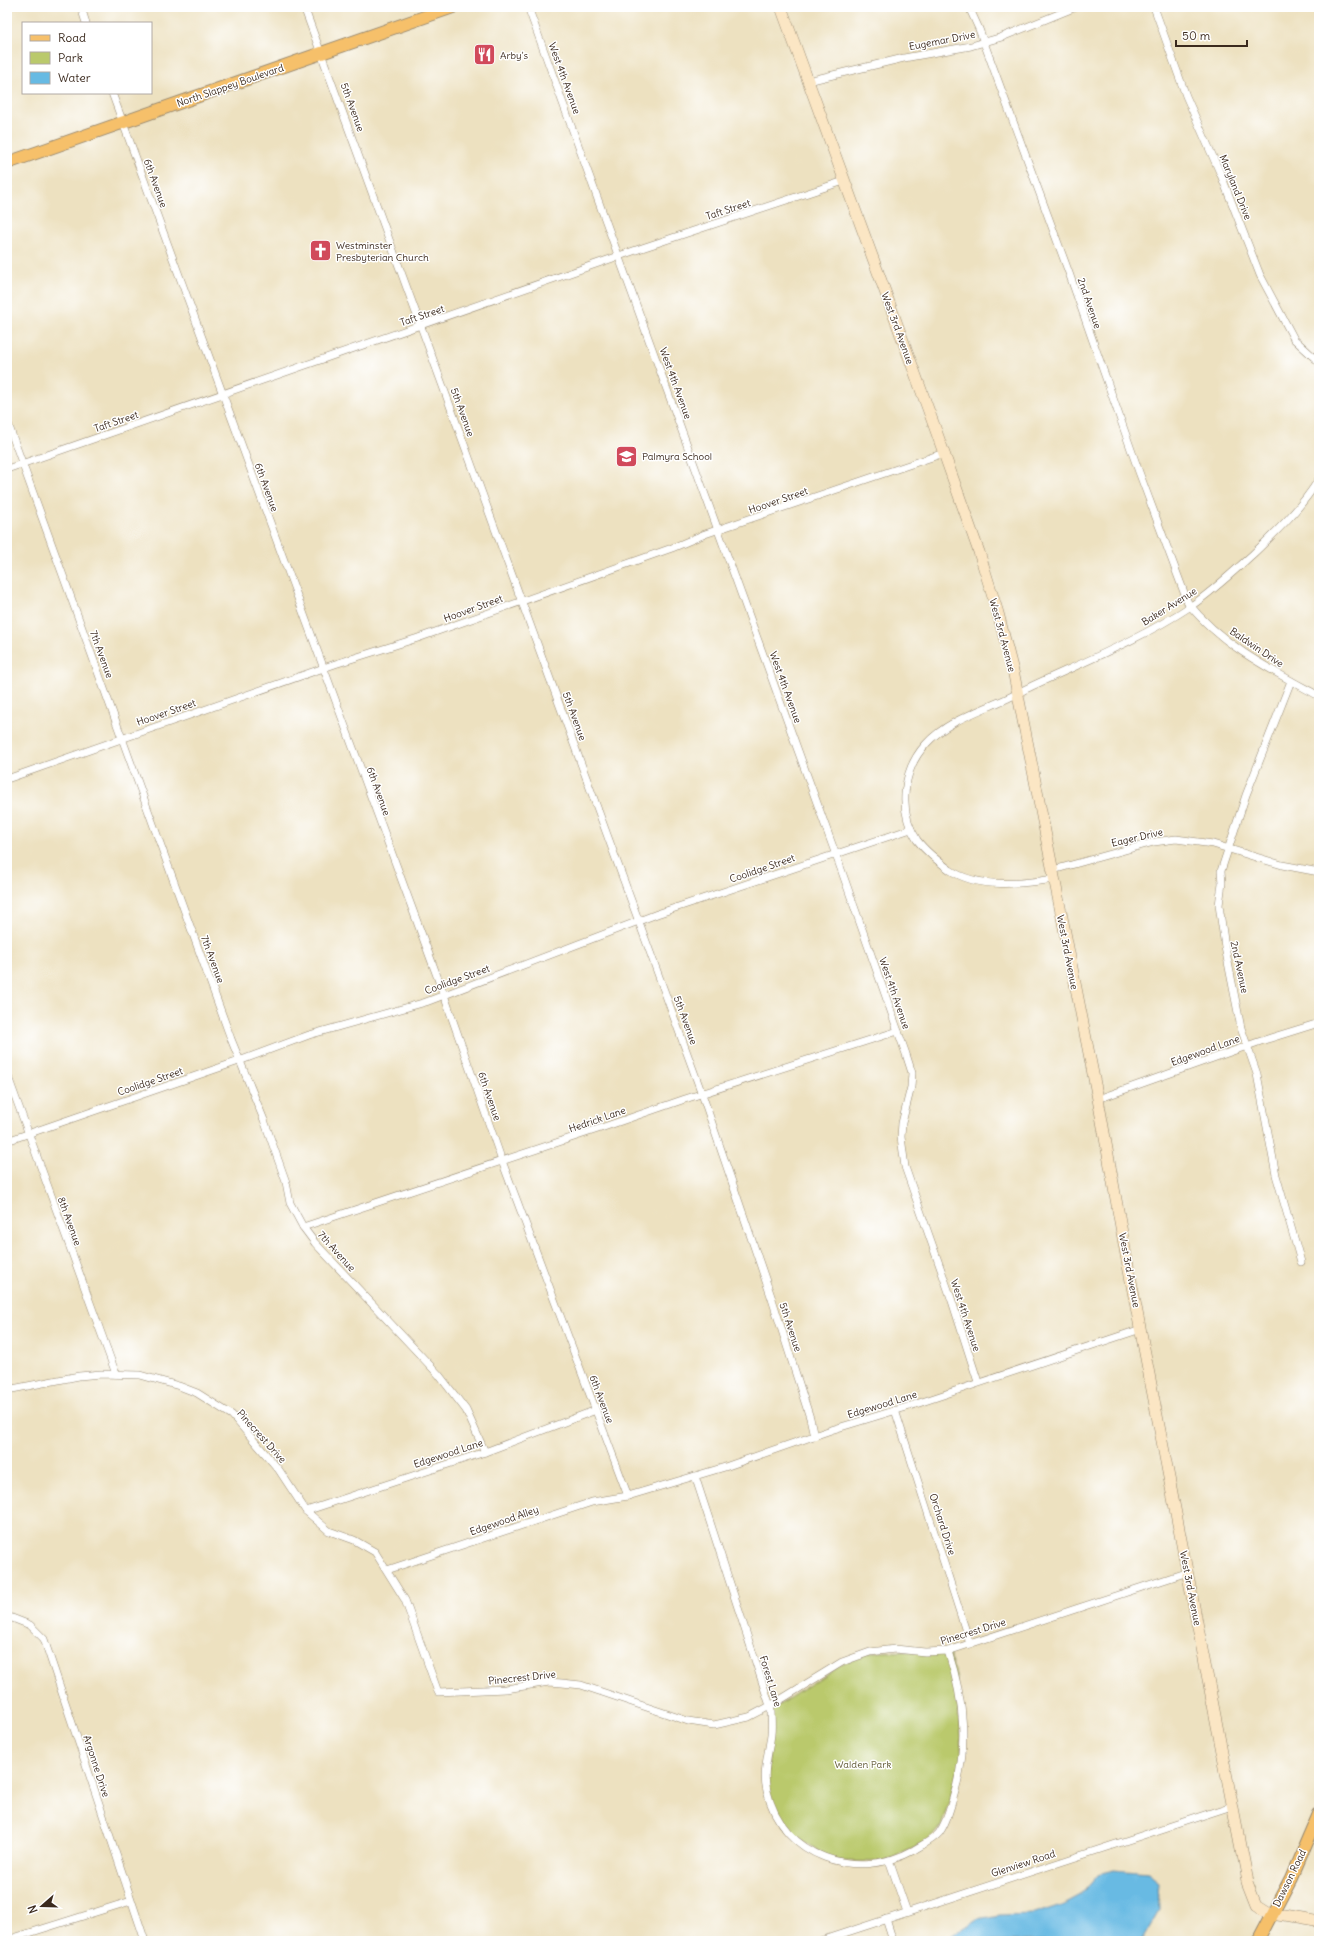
<svg xmlns="http://www.w3.org/2000/svg" width="1326" height="1948" font-family="Delius,sans-serif">
<style>
.green{fill:#bac96c;stroke:#7a7a45}
.water{fill:#67bae3;stroke:#517280}
.lines{fill:none;stroke-linecap:round;stroke-linejoin:round}
.street-casing{stroke:#94866f;stroke-width:8}
.secondary-casing{stroke:#94866f;stroke-width:12}
.primary-casing{stroke:#94866f;stroke-width:14}
.street{stroke:#fff;stroke-width:7}
.secondary{stroke:#fbe6c4;stroke-width:11}
.primary{stroke:#f6c06b;stroke-width:12}
.labels{text-anchor:middle;stroke-width:3;stroke-linejoin:round;paint-order:stroke}
.street-label{font-size:10px;fill:#3b2a1e;stroke:#fff}
.poi-label{font-size:10px;fill:#3b2a1e;stroke:#fff;text-anchor:start}
.park-label{font-size:10px;fill:#615a35;stroke:#fff}
</style>
<rect width="100%" height="100%" fill="#fff"/>
<filter id="ink" filterUnits="userSpaceOnUse"><feTurbulence type="fractalNoise" baseFrequency=".025" numOctaves="2"/><feDisplacementMap in="SourceGraphic" scale="8" xChannelSelector="R" yChannelSelector="G"/><feConvolveMatrix kernelMatrix="1 2 1 2 8 2 1 2 1" color-interpolation-filters="sRGB"/></filter>
<filter id="wash" filterUnits="userSpaceOnUse"><feTurbulence type="fractalNoise" baseFrequency=".012" numOctaves="4" result="noise"/><feDisplacementMap in="SourceGraphic" scale="16" xChannelSelector="R" yChannelSelector="G"/><feGaussianBlur stdDeviation="0.9" result="paint"/><feColorMatrix in="noise" values="0 0 0 0 0 0 0 0 0 0 0 0 0 0 0 0 0 1.4 0 .05"/><feComposite in="paint" operator="in"/></filter>
<g filter="url(#wash)">
<rect width="100%" height="100%" fill="#ede1c0"/>
<polygon class="green" points="948,1651 956,1676 962,1759 941,1827 925,1842 881,1862 833,1861 790,1834 767,1792 771,1710 843,1663 870,1652"/>
<polygon class="water" points="1115,1870 1148,1873 1159,1882 1160,1910 1142,1941 943,1941 977,1919 1000,1915 1034,1914 1064,1904 1079,1896 1098,1874"/>
</g>
<g filter="url(#ink)">
<g class="lines">
<defs>
<g id="street">
<polyline points="81,7 86,23"/>
<polyline points="304,7 702,1094 772,1299 810,1418 814,1436"/>
<polyline points="528,7 841,869 906,1054 912,1073 911,1087 902,1123 901,1137 905,1167 952,1301 978,1382"/>
<path d="M969 7 979 29 1069 273 1139 472 1188 603C1221 645 1273 671 1319 696"/>
<polyline points="1154,7 1186,96 1221,175 1260,275 1294,339 1319,362"/>
<polyline points="808,81 904,58 971,46 1002,37 1076,7"/>
<polyline points="112,93 444,995 502,1161 628,1496"/>
<polyline points="7,421 231,1039 264,1120 286,1182 290,1203 303,1227 315,1243 439,1375 466,1410 485,1452"/>
<polyline points="7,469 639,249 844,181"/>
<polyline points="1291,681 1246,795 1221,871 1222,883 1219,905 1225,947 1241,1028 1257,1074 1276,1175 1301,1262"/>
<polyline points="7,779 335,664 418,638 672,548 705,534 944,453"/>
<polyline points="1053,870 1154,842 1176,839 1213,844 1282,865 1319,872"/>
<path d="M1054 879C1022 884 978 889 950 870 938 861 926 852 917 840 897 810 903 769 926 744 945 723 974 713 999 702 1010 698 1021 691 1032 686 1086 661 1141 639 1191 606 1213 591 1233 572 1253 554 1277 531 1302 507 1319 479"/>
<polyline points="7,1074 116,1374"/>
<polyline points="1098,1099 1261,1041 1319,1023"/>
<polyline points="7,1141 239,1061 309,1035 426,1002 657,914 911,829"/>
<polyline points="303,1227 598,1129 685,1099 898,1031"/>
<polyline points="7,1390 79,1376 101,1374 140,1375 179,1386 197,1393 232,1415 279,1470 306,1511 329,1531 354,1540 375,1552 405,1600 438,1692 506,1689 549,1682 562,1683 581,1685 688,1721 714,1725 749,1717 770,1706 842,1662 870,1652 895,1649 925,1652 948,1651 1188,1572"/>
<polyline points="895,1410 970,1644"/>
<path d="M695 1476 771 1709C771 1717 772 1726 771 1734 769 1753 762 1771 767 1791 782 1857 857 1882 914 1850 922 1845 933 1840 939 1833 946 1824 949 1812 952 1802 969 1749 965 1703 948 1651"/>
<polyline points="306,1511 485,1452 596,1410"/>
<polyline points="387,1570 592,1502 628,1496 725,1467 831,1430 910,1406 1141,1329"/>
<polyline points="7,1616 30,1625 44,1639 145,1941"/>
<polyline points="889,1860 907,1912"/>
<polyline points="886,1919 893,1941"/>
<polyline points="7,1940 131,1901"/>
<polyline points="820,1941 1232,1806"/>
</g>
<polyline id="secondary" points="781,7 935,428 979,552 998,613 1014,675 1098,1099 1126,1255 1247,1881 1256,1904 1272,1914 1319,1922"/>
<g id="primary">
<polyline points="7,163 453,7"/>
<polyline points="1258,1941 1291,1878 1319,1813"/>
</g>
</defs>
<use href="#street" class="street-casing"/>
<use href="#secondary" class="secondary-casing"/>
<use href="#primary" class="primary-casing"/>
<use href="#street" class="street"/>
<use href="#secondary" class="secondary"/>
<use href="#primary" class="primary"/>
</g>
</g>
<defs>
<symbol id="restaurant-square" viewBox="-11 -11 22 22"><rect x="-9" y="-9" width="18" height="18" rx="4" fill="#d1495b" stroke="#fff"/><path d="M-5-6h1v4h1v-4h1v4h1v-4h1v5L-1.5 .5V6h-2V.5L-5-1ZM5-6V6H3V1.5H1.5Q1.5-4 5-6Z" fill="#fff"/></symbol>
<symbol id="church-square" viewBox="-11 -11 22 22"><rect x="-9" y="-9" width="18" height="18" rx="4" fill="#d1495b" stroke="#fff"/><path d="M-1.2-6h2.4v3.5h3.3v2.4h-3.3V6h-2.4V-.1h-3.3v-2.4h3.3Z" fill="#fff"/></symbol>
<symbol id="school-square" viewBox="-11 -11 22 22"><rect x="-9" y="-9" width="18" height="18" rx="4" fill="#d1495b" stroke="#fff"/><path d="M0-5L7-2L0 1L-7-2ZM-4 1L0 2.5L4 1V4Q0 6-4 4Z" fill="#fff"/></symbol>
</defs>
<g fill-rule="evenodd">
<use href="#restaurant-square" x="472" y="42" width="25" height="25"/>
<use href="#church-square" x="308" y="238" width="25" height="25"/>
<use href="#school-square" x="614" y="444" width="25" height="25"/>
</g>
<g class="labels">
<g class="street-label">
<text transform="translate(942 40) rotate(-11)" y="4">Eugemar Drive</text>
<text transform="translate(565 78) rotate(70)" y="4">West 4th Avenue</text>
<text transform="translate(230 85) rotate(-19)" y="4">North Slappey Boulevard</text>
<text transform="translate(353 107) rotate(70)" y="4">5th Avenue</text>
<text transform="translate(156 183) rotate(70)" y="4">6th Avenue</text>
<text transform="translate(1236 187) rotate(68)" y="4">Maryland Drive</text>
<text transform="translate(728 209) rotate(-18)" y="4">Taft Street</text>
<text transform="translate(1090 303) rotate(71)" y="4">2nd Avenue</text>
<text transform="translate(422 315) rotate(-19)" y="4">Taft Street</text>
<text transform="translate(898 328) rotate(70)" y="4">West 3rd Avenue</text>
<text transform="translate(676 383) rotate(70)" y="4">West 4th Avenue</text>
<text transform="translate(463 412) rotate(70)" y="4">5th Avenue</text>
<text transform="translate(116 421) rotate(-19)" y="4">Taft Street</text>
<text transform="translate(267 487) rotate(70)" y="4">6th Avenue</text>
<text transform="translate(778 500) rotate(-19)" y="4">Hoover Street</text>
<text transform="translate(1169 606) rotate(-32)" y="4">Baker Avenue</text>
<text transform="translate(473 608) rotate(-20)" y="4">Hoover Street</text>
<text transform="translate(1003 635) rotate(75)" y="4">West 3rd Avenue</text>
<text transform="translate(1257 647) rotate(34)" y="4">Baldwin Drive</text>
<text transform="translate(102 654) rotate(70)" y="4">7th Avenue</text>
<text transform="translate(786 687) rotate(70)" y="4">West 4th Avenue</text>
<text transform="translate(166 712) rotate(-19)" y="4">Hoover Street</text>
<text transform="translate(575 716) rotate(70)" y="4">5th Avenue</text>
<text transform="translate(379 791) rotate(70)" y="4">6th Avenue</text>
<text transform="translate(1137 837) rotate(-13)" y="4">Eager Drive</text>
<text transform="translate(762 868) rotate(-19)" y="4">Coolidge Street</text>
<text transform="translate(1068 952) rotate(79)" y="4">West 3rd Avenue</text>
<text transform="translate(213 959) rotate(70)" y="4">7th Avenue</text>
<text transform="translate(1240 967) rotate(78)" y="4">2nd Avenue</text>
<text transform="translate(457 979) rotate(-20)" y="4">Coolidge Street</text>
<text transform="translate(895 993) rotate(71)" y="4">West 4th Avenue</text>
<text transform="translate(686 1020) rotate(70)" y="4">5th Avenue</text>
<text transform="translate(1205 1050) rotate(-20)" y="4">Edgewood Lane</text>
<text transform="translate(150 1081) rotate(-19)" y="4">Coolidge Street</text>
<text transform="translate(490 1096) rotate(71)" y="4">6th Avenue</text>
<text transform="translate(597 1119) rotate(-19)" y="4">Hedrick Lane</text>
<text transform="translate(70 1221) rotate(70)" y="4">8th Avenue</text>
<text transform="translate(337 1251) rotate(48)" y="4">7th Avenue</text>
<text transform="translate(1130 1270) rotate(79)" y="4">West 3rd Avenue</text>
<text transform="translate(966 1315) rotate(72)" y="4">West 4th Avenue</text>
<text transform="translate(791 1327) rotate(72)" y="4">5th Avenue</text>
<text transform="translate(602 1399) rotate(69)" y="4">6th Avenue</text>
<text transform="translate(882 1404) rotate(-17)" y="4">Edgewood Lane</text>
<text transform="translate(262 1436) rotate(48)" y="4">Pinecrest Drive</text>
<text transform="translate(448 1453) rotate(-18)" y="4">Edgewood Lane</text>
<text transform="translate(504 1520) rotate(-19)" y="4">Edgewood Alley</text>
<text transform="translate(943 1524) rotate(72)" y="4">Orchard Drive</text>
<text transform="translate(1191 1588) rotate(79)" y="4">West 3rd Avenue</text>
<text transform="translate(973 1631) rotate(-17)" y="4">Pinecrest Drive</text>
<text transform="translate(522 1677) rotate(-6)" y="4">Pinecrest Drive</text>
<text transform="translate(771 1681) rotate(73)" y="4">Forest Lane</text>
<text transform="translate(97 1766) rotate(72)" y="4">Argonne Drive</text>
<text transform="translate(1023 1863) rotate(-18)" y="4">Glenview Road</text>
<text transform="translate(1289 1878) rotate(-64)" y="4">Dawson Road</text>
</g>
<g class="poi-label">
<text x="500" y="59">Arby's</text>
<text x="336" y="249">Westminster<tspan x="336" dy="12">Presbyterian Church</tspan></text>
<text x="642" y="460">Palmyra School</text>
</g>
<g class="park-label">
<text x="863" y="1768">Walden Park</text>
</g>
</g>
<rect width="1326" height="1948" fill="none" stroke="#fff" stroke-width="24"/>
<rect x="22" y="22" width="130" height="72" fill="#ffffff" stroke="#b1aaa5"/>
<rect x="30" y="35" width="20" height="6" fill="#f6c06b" stroke="#b1aaa5"/>
<text x="58" y="42" font-size="12" fill="#3b2a1e">Road</text>
<rect x="30" y="52" width="20" height="12" fill="#bac96c" stroke="#b1aaa5"/>
<text x="58" y="62" font-size="12" fill="#3b2a1e">Park</text>
<rect x="30" y="72" width="20" height="12" fill="#67bae3" stroke="#b1aaa5"/>
<text x="58" y="82" font-size="12" fill="#3b2a1e">Water</text>
<g transform="translate(42 1906) rotate(250)" stroke="#ffffff" stroke-width="3" paint-order="stroke">
<path d="M0-3L7 15L0 10L-7 15Z" fill="#3b2a1e"/>
<text y="-6" font-size="11" font-weight="bold" text-anchor="middle" fill="#3b2a1e">N</text>
</g>
<path d="M1176 40v6h71v-6" fill="none" stroke="#3b2a1e" stroke-width="2"/>
<text x="1182" y="40" font-size="12" fill="#3b2a1e" stroke="#ffffff" stroke-width="3" paint-order="stroke">50 m</text>
</svg>
